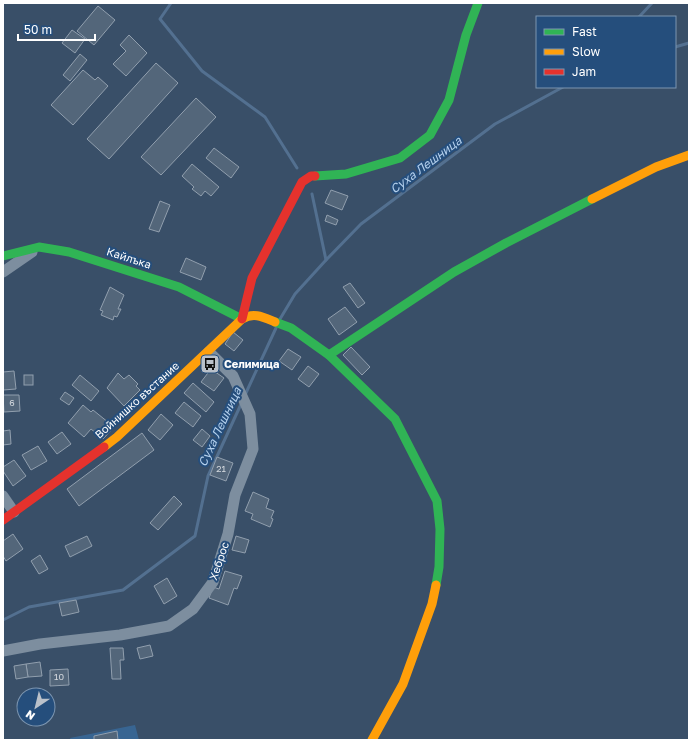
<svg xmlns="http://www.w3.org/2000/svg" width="692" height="743" font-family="'Golos Text',sans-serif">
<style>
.green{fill:#386592}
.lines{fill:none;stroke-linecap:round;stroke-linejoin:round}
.stream{stroke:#537090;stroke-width:3}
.building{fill:#53667a;stroke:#919fae}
.street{stroke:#7d8e9f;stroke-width:11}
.fast{stroke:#30b455;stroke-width:9}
.slow{stroke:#ff9f0a;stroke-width:9}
.jam{stroke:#e5322d;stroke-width:9}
.labels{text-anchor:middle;stroke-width:4;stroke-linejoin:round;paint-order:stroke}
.number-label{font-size:9px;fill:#d4d9de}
.street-label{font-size:11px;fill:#fff;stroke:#254e7c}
.poi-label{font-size:11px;font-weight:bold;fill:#fff;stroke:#254e7c;text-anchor:start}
.water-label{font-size:12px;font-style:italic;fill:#b4d0ed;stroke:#254e7c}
</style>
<rect width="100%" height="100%" fill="#394f68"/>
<polygon class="green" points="135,725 139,740 71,740 70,738"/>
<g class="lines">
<g class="stream">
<polyline points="171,3 160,19 202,71 265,117 297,168"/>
<polyline points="639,17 652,3"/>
<polyline points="675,47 689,43"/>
<polyline points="312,194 326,260"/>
<polyline points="280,319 295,294 326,260 361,224 495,124 563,87"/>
<polyline points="245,395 276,328"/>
<polyline points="3,620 29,607 123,590 195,536 208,476 242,402"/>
</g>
</g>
<g class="building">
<polygon points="98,6 115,20 94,45 77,31"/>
<polygon points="72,30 85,39 75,53 62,43"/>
<polygon points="129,35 147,53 126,76 113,64 126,51 120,45"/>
<polygon points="80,54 87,60 70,81 63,75"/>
<polygon points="156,63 178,83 109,159 87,139"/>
<polygon points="83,70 95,80 98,77 108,86 73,125 51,105"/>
<polygon points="196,98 216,117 161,175 141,157"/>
<polygon points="214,148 239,167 231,178 206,158"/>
<polygon points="192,164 219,187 211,196 205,191 201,196 192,189 194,187 182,176"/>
<polygon points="331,190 348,196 342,210 325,203"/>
<polygon points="160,201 170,205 159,232 149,229"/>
<polygon points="327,215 338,220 336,225 325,221"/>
<polygon points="186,258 206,267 201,280 180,272"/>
<polygon points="350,283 365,303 358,308 343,287"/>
<polygon points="110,287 124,295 118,309 121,309 117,317 114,316 113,320 101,315 103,311 100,310"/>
<polygon points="345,307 357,322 339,335 328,319"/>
<polygon points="233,332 243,340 234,351 225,344"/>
<polygon points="351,347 370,367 362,375 343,355"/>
<polygon points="288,349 301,357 292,370 279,361"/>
<polygon points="308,366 319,374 309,387 298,379"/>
<polygon points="211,369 224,378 214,391 201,382"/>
<polygon points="14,371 16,389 3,390 3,372"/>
<polygon points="118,373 124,379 129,375 138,384 136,386 140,390 124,406 107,388"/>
<rect x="24" y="375" width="9" height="10"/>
<polygon points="80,375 99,391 91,401 72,385"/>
<polygon points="193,383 214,402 206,412 184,393"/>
<polygon points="65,392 74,398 69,405 60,399"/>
<polygon points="3,395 19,395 20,411 4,412"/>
<polygon points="184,402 201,416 193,427 175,413"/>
<polygon points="83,405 91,412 93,410 114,427 103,439 91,429 84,437 68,423"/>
<polygon points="161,414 173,425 160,440 148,430"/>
<polygon points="202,429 210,436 202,447 193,440"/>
<polygon points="10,430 11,444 3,445 3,431"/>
<polygon points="62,432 71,444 57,454 48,442"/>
<polygon points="142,433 154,450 79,506 67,489"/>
<polygon points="38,446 47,461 31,470 22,455"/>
<polygon points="217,457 233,463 226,481 210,475"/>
<polygon points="14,460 26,476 13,486 3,471 3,467"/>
<polygon points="253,492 269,499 266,508 274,511 271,518 273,519 270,527 251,519 253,514 245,511"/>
<polygon points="174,496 182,504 158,530 150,523"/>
<polygon points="13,534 23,549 6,561 3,556 3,541"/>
<polygon points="87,536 92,546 70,557 65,546"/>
<polygon points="236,536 249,540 245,553 232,550"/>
<polygon points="40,555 48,569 39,574 31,561"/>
<polygon points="225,571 242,576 237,589 234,588 228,605 209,598 213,587 219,589"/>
<polygon points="167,578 177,596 164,604 154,586"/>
<polygon points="76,600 79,612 62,616 59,603"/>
<polygon points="150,645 153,656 140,659 137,648"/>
<polygon points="110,648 123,648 124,660 120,660 121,679 112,679"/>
<polygon points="40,662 42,676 28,677 26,664"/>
<polygon points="26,664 28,677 16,679 14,666"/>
<polygon points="68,669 69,685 50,686 50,670"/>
<polygon points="117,731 118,740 94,740 94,736"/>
</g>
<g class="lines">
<g class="street">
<polyline points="3,272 32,252"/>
<polyline points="3,496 14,512"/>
<polyline points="3,651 40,644 120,635 169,626 193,609 213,582 228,534 235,495 253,449 250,414 233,376 209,352"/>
</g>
<g class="fast">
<polyline points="315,176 346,174 400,158 430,135 449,100 466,35 478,3"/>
<polyline points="3,256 39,247 69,252 179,287 242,319"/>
<polyline points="275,322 291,328 329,355 395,419 437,501 440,529 439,567 436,585"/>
<polyline points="329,355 454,272 506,243 592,199"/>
</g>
<g class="slow">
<polyline points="592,199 656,167 689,155"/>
<path d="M104 447 117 437 242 319C254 312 263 317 275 322"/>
<polyline points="372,740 403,684 432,604 436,585"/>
</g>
<g class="jam">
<polyline points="242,319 252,278 302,182 311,176 315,176"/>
<polyline points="3,520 104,447"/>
</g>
</g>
<defs>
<symbol id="bus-square" viewBox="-11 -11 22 22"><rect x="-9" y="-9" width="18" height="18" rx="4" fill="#bac1ca" stroke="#254e7c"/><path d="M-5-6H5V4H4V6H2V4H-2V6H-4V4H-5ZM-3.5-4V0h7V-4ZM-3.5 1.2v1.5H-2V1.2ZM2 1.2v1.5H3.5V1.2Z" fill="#111"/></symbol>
</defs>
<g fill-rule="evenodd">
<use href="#bus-square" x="199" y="353" width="22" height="22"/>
</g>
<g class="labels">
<g class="number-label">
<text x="12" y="406">6</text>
<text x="221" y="472">21</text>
<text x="59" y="680">10</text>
</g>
<g class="street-label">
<text transform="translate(129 258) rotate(18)" y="4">Кайлъка</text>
<text transform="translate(137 400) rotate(-42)" y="4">Войнишко въстание</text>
<text transform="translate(219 561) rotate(-71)" y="4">Хеброс</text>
</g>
<g class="poi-label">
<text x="224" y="368">Селимица</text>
</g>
<g class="water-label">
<text transform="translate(426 165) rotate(-37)" y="4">Суха Лешница</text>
<text transform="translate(220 427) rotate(-65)" y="4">Суха Лешница</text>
</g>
</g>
<rect width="692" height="743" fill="none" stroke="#ffffff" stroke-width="8"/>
<rect x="536" y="16" width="140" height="72" fill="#254e7c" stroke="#7c95b0"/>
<rect x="544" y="29" width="20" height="6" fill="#30b455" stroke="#7c95b0"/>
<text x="572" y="36" font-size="12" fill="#ffffff">Fast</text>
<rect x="544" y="49" width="20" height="6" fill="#ff9f0a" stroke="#7c95b0"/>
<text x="572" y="56" font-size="12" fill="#ffffff">Slow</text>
<rect x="544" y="69" width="20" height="6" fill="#e5322d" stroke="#7c95b0"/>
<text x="572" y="76" font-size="12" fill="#ffffff">Jam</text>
<g transform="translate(36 707) rotate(215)"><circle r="19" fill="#254e7c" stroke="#7c95b0"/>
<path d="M0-3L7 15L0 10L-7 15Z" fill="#bac1ca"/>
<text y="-6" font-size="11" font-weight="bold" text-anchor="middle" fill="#ffffff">N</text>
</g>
<path d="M18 34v6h77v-6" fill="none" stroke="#ffffff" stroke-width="2"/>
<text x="24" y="34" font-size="12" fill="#ffffff" stroke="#254e7c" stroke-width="3" paint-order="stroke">50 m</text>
</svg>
